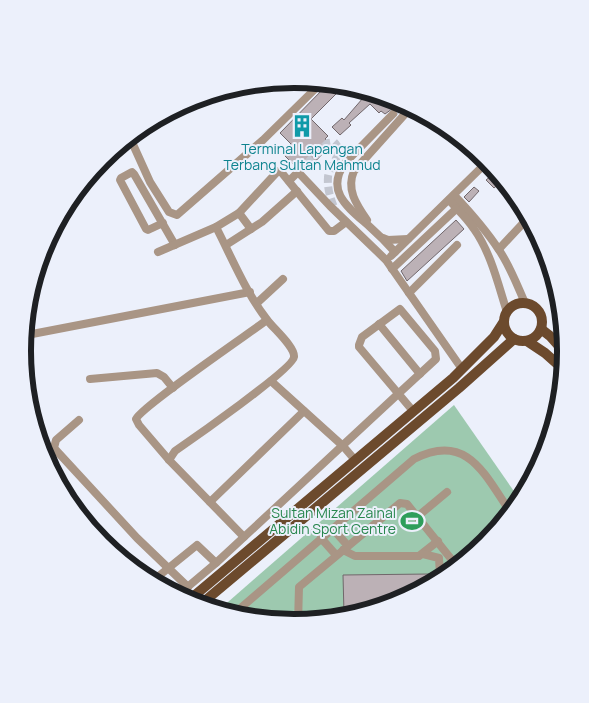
<svg xmlns="http://www.w3.org/2000/svg" width="589" height="703" font-family="Manrope,sans-serif">
<style>
.green{fill:#9dc9af}
.building{fill:#bcb1b6;stroke:#71676b}
.lines{fill:none;stroke-linecap:round;stroke-linejoin:round}
.minor-tunnel{stroke:#c3c6d0;stroke-width:8;stroke-dasharray:8 4;stroke-linecap:butt}
.path{stroke:#9699a1;stroke-width:1;stroke-dasharray:2.5 2.5;stroke-linecap:butt}
.minor{stroke:#a99585;stroke-width:8}
.major{stroke:#6c4a2d;stroke-width:10}
.labels{text-anchor:middle;stroke-width:4;stroke-linejoin:round;paint-order:stroke}
.culture-label{font-size:14px;fill:#0d838f;stroke:#ecf0fb}
.leisure-label{font-size:14px;fill:#27864d;stroke:#ecf0fb;text-anchor:end}
.rim{fill:none;stroke:#1e2023;stroke-width:6}
</style>
<rect width="100%" height="100%" fill="#ecf0fb"/>
<polygon class="green" points="454,405 518,497 487,544 398,603 294,623 220,609"/>
<g class="building">
<polygon points="326,86 341,89 311,119 328,136 325,139 331,145 307,170 300,164 296,167 282,153 291,144 280,133"/>
<polygon points="357,92 399,100 413,110 410,113 407,109 400,109 398,111 392,109 385,114 381,111 379,113 370,104 349,123 351,125 340,135 332,127 342,118 344,120 363,98"/>
<polygon points="492,175 500,183 494,188 486,180"/>
<polygon points="474,187 479,191 469,202 464,197"/>
<polygon points="456,220 464,229 407,281 401,271"/>
<polygon points="429,574 429,582 398,603 344,614 343,575"/>
</g>
<g class="lines">
<g class="minor-tunnel">
<polyline points="393,114 403,103"/>
<polyline points="405,114 410,108"/>
<path d="M298 172 328 143 334 142C346 153 329 165 328 177 327 189 331 201 336 212"/>
</g>
<polyline class="path" points="281,90 298,80"/>
<g class="minor">
<polyline points="319,85 320,84"/>
<path d="M393 114 345 163C324 192 350 209 370 227 379 235 387 243 395 252"/>
<polyline points="131,140 150,182 169,212 177,215 263,140 315,89"/>
<polyline points="289,181 298,172 330,206 386,260 462,369"/>
<path d="M454 195C470 212 486 230 499 250 510 266 517 285 525 303"/>
<path d="M449 200C457 209 467 218 474 229 491 253 498 284 507 312"/>
<polyline points="239,213 251,229"/>
<path d="M367 220C356 204 346 189 354 171L405 114"/>
<polyline points="163,223 148,230 146,229 120,180 121,178 132,172 134,174 175,245"/>
<polyline points="383,238 388,240 408,239"/>
<polyline points="226,245 262,222 297,191"/>
<polyline points="499,249 527,219"/>
<polyline points="158,252 216,227 239,213 278,171 282,173 329,231 334,231 346,222"/>
<polyline points="391,256 488,161"/>
<polyline points="392,269 456,209"/>
<polyline points="409,293 457,245"/>
<polyline points="257,303 283,279"/>
<polyline points="379,324 420,374"/>
<polyline points="27,335 250,292"/>
<polyline points="90,379 157,373 164,377 173,388"/>
<polyline points="271,381 343,446 355,460"/>
<polyline points="79,420 56,440 54,448 137,538 188,587"/>
<path d="M169 460 175 451C191 440 293 369 294 357 295 347 274 329 268 321 246 293 232 258 216 227"/>
<polyline points="210,502 304,411"/>
<polyline points="417,517 447,492"/>
<polyline points="333,529 348,546"/>
<path d="M244 537 169 460 139 425 136 419C141 407 248 334 267 320"/>
<polyline points="321,538 336,555"/>
<polyline points="343,550 355,556 419,556 438,541"/>
<polyline points="423,554 439,558 440,575"/>
<polyline points="155,579 197,545 216,563"/>
<polyline points="178,595 216,563 398,394 436,359 435,351 400,309 362,337 359,345 359,347 413,411"/>
<path d="M236 612 414 459C466 432 484 473 509 510"/>
<polyline points="298,623 299,587 400,503 407,504 456,565"/>
</g>
<g class="major">
<circle cx="523" cy="322" r="19"/>
<polyline points="541,329 550,336 566,354"/>
<polyline points="527,341 545,353 563,369"/>
<polyline points="188,601 453,378 494,337 503,323"/>
<polyline points="200,605 459,388 514,339"/>
</g>
</g>
<defs>
<symbol id="building-bare" viewBox="-9 -9 18 18"><path d="M-4-6H4V6H1V3H-1V6H-4ZM-2.5-4.3h1.7v1.8h-1.7ZM.8-4.3h1.7v1.8H.8ZM-2.5-1h1.7V.8h-1.7ZM.8-1h1.7V.8H.8Z" fill="#0f9aa8" stroke="#ecf0fb" stroke-width="2.5" paint-order="stroke"/></symbol>
<symbol id="stadium-bare" viewBox="-9 -9 18 18"><path d="M0-5a6.5 5 0 1 0 0 10a6.5 5 0 1 0 0-10ZM-3.5-1.8h7v3.6h-7Z" fill="#2e9e5b" stroke="#ecf0fb" stroke-width="2.5" paint-order="stroke"/></symbol>
</defs>
<g fill-rule="evenodd">
<use href="#building-bare" x="286" y="110" width="32" height="32"/>
<use href="#stadium-bare" x="396" y="505" width="32" height="32"/>
</g>
<g class="labels">
<g class="culture-label">
<text x="302" y="154">Terminal Lapangan<tspan x="302" dy="16">Terbang Sultan Mahmud</tspan></text>
</g>
<g class="leisure-label">
<text x="396" y="518">Sultan Mizan Zainal<tspan x="396" dy="16">Abidin Sport Centre</tspan></text>
</g>
</g>
<path d="M0 0H589V703H0ZM31 351a263 263 0 1 1 526 0a263 263 0 1 1-526 0Z" fill="#ecf0fb" fill-rule="evenodd"/>
<path class="rim" d="M31 351a263 263 0 1 1 526 0a263 263 0 1 1-526 0Z"/>
</svg>
